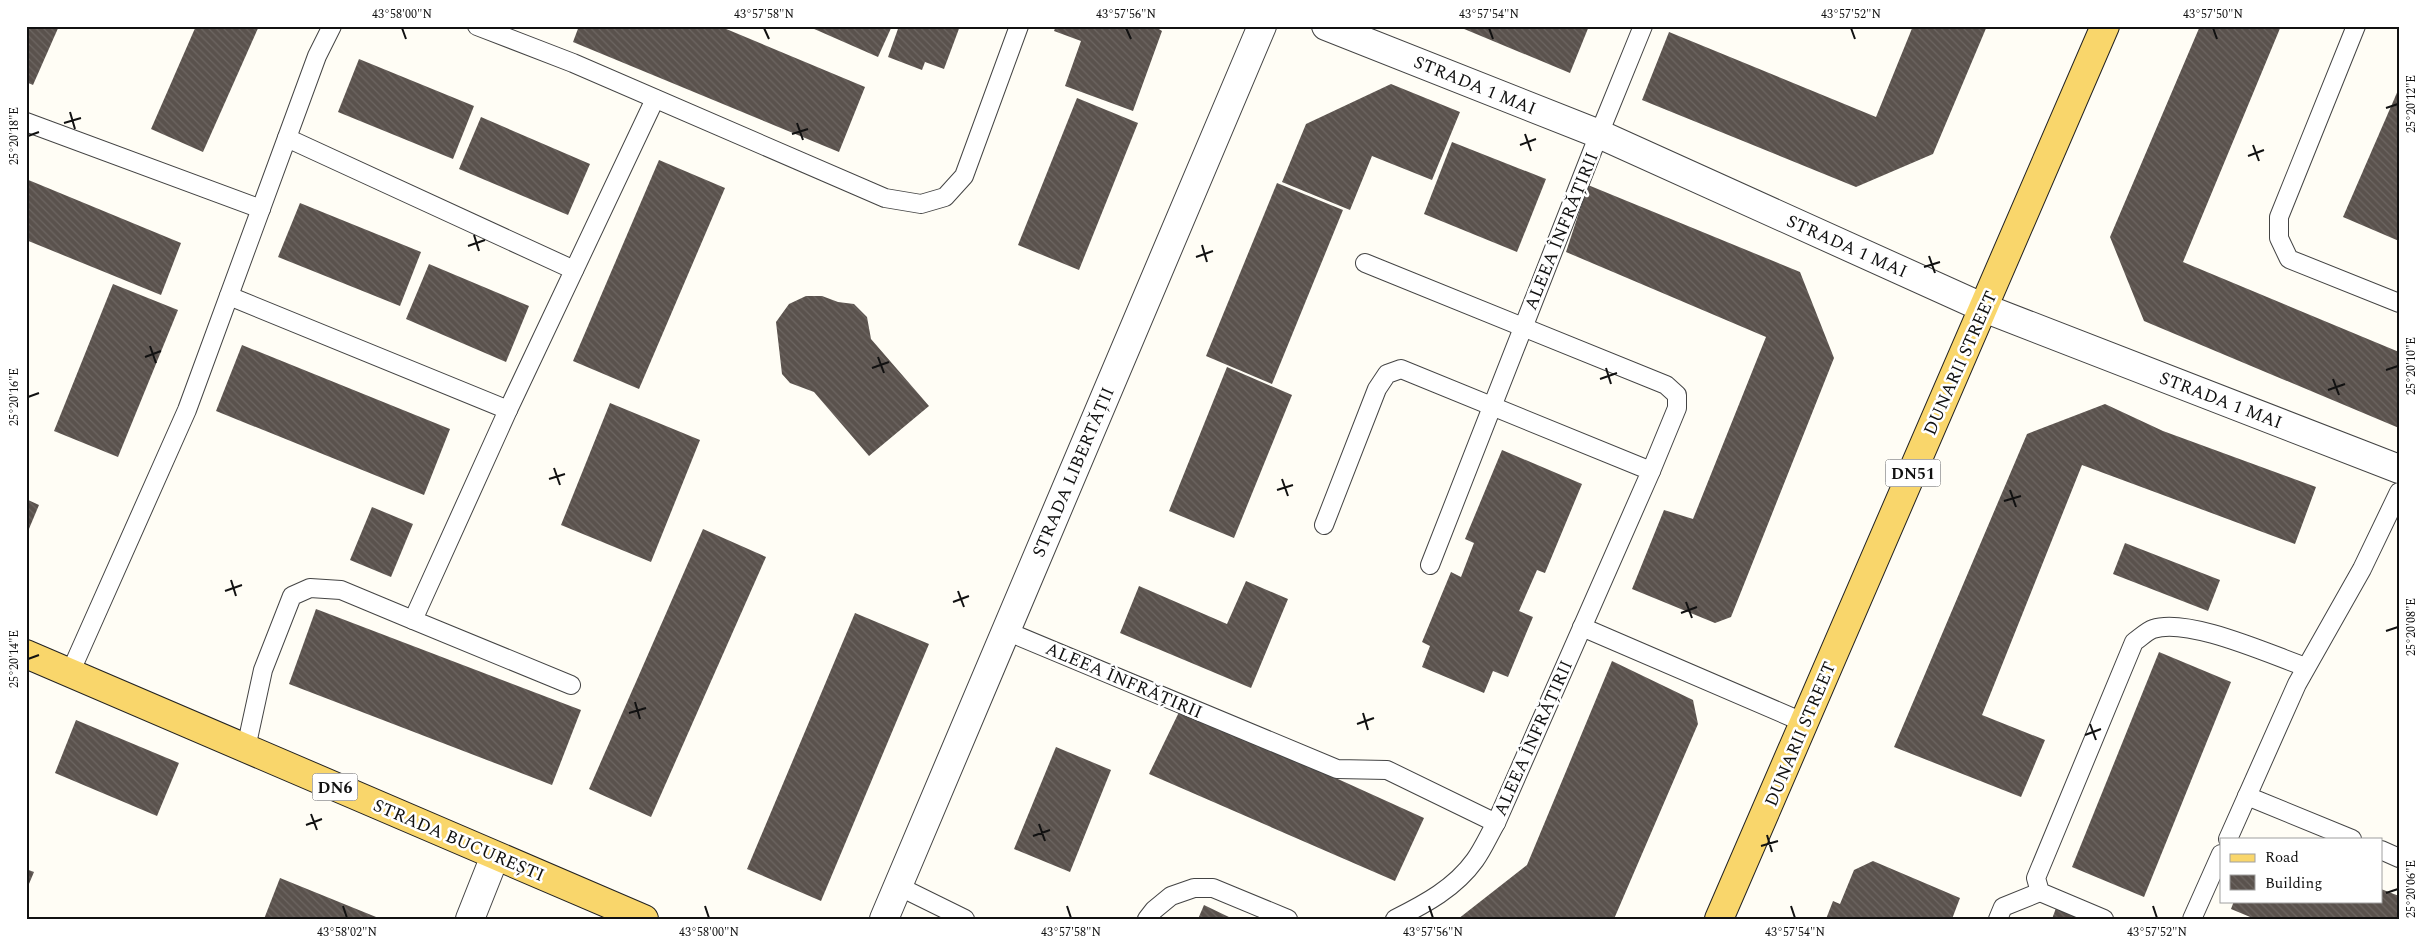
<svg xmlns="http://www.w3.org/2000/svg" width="2425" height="945" font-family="Spectral,serif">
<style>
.building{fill:url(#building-back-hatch)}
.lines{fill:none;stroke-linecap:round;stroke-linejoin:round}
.service-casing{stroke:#444;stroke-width:20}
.minor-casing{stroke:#444;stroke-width:30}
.primary-casing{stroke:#222;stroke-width:30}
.service{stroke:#fff;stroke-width:18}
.minor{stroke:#fff;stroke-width:28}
.primary{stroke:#f9d66b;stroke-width:28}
.ticks{fill:none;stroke:#111;stroke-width:2}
.labels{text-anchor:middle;stroke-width:5;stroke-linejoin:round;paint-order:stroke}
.shield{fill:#fff;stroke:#585858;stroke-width:1}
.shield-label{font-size:16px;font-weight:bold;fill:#111}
.street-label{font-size:18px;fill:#111;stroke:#fff}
.neatline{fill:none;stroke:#111;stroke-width:2}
.ticks-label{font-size:12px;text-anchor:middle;fill:#111}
</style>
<defs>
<pattern id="building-back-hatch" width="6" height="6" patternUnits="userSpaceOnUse" patternTransform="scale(1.25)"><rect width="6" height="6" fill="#5a524d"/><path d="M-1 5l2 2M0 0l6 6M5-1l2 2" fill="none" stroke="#6d6662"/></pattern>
</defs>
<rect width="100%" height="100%" fill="#fffdf5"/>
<g class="building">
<polygon points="26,26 59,26 33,85 26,82"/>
<polygon points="196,26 259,26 203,152 151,129"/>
<polygon points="579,26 719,26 865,87 839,152 573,42"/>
<polygon points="813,26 892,26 878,57 812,28"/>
<polygon points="899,26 960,26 944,69 925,62 922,70 888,57"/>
<polygon points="1056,26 1154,26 1162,31 1133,111 1065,86 1081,41 1054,31"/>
<polygon points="1457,26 1589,26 1570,73"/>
<polygon points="1913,26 1987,26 1933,154 1856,187 1642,100 1669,32 1876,117"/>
<polygon points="2200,26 2281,26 2183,262 2399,352 2399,428 2144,321 2110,237"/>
<polygon points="359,59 474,106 453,159 338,112"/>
<polygon points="1391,84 1460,112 1432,180 1372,156 1350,210 1282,182 1306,124"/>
<polygon points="2399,88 2399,241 2343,217"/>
<polygon points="1077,98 1138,123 1079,270 1018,245"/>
<polygon points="481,117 590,164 568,215 459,169"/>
<polygon points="1452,142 1546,179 1517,252 1424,214"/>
<polygon points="659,160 725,188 639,389 573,361"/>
<polygon points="26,179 181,243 161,295 26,240"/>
<polygon points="1277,183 1343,210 1272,384 1206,356"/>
<polygon points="1588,185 1800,272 1834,358 1731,617 1715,623 1632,589 1664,510 1693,519 1766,337 1566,252"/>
<polygon points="300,203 421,252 400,306 278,257"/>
<polygon points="429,264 529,306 506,362 406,319"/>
<polygon points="113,284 178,310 118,457 54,431"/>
<polygon points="806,296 822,296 838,302 854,304 867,317 871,339 929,406 869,456 814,392 790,383 782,374 776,322 789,304"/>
<polygon points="242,345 450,429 424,495 216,411"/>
<polygon points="1227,367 1292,395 1234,538 1169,511"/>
<polygon points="610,403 700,440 651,562 561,525"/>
<polygon points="2105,404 2163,431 2316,487 2295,544 2082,465 1982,715 2045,740 2021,797 1894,747 2027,434"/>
<polygon points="1502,450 1582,484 1545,573 1537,570 1519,611 1533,617 1508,677 1493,671 1484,693 1422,667 1430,646 1422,642 1451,572 1461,577 1474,543 1465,539"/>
<polygon points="26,499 39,505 26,536"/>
<polygon points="372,507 413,524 391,577 350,560"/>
<polygon points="703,529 766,557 651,817 589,789"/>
<polygon points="2125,543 2220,580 2208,611 2113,574"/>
<polygon points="1246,581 1288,599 1251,688 1120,633 1139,586 1227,624"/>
<polygon points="316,609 581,710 552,785 289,684"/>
<polygon points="855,613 929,644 821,901 747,869"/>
<polygon points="2159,652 2231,682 2144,897 2072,867"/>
<polygon points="1612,661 1693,700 1698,724 1614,919 1458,919 1527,865"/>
<polygon points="1181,708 1424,818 1395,881 1149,774"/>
<polygon points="76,720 179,763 157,816 55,773"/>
<polygon points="1056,747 1111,770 1070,872 1014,849"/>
<polygon points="1873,861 1960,898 1952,919 1826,919 1833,901 1840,904 1854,870"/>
<polygon points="26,869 34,872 26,891"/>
<polygon points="280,878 381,919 264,919"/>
<polygon points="2381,889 2399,896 2399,919 2255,919 2231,909 2234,901 2381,901"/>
<polygon points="1204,905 1233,919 1198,919"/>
<polygon points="2056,908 2080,919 2052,919"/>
</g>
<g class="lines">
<defs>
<g id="service">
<polyline points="477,26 573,63 885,198 921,204 945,197 964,176 1019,26"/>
<polyline points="2356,26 2279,217 2279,238 2289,259 2399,303"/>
<polyline points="26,122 261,209"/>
<polyline points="287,138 574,270"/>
<polyline points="1365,263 1666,385 1677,395 1677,408 1651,471"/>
<polyline points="229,296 508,410 413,620 571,685"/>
<polyline points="508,410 655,99"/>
<path d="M1324 525 1377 389 1387 374 1401 369 1651 471 1496 823C1489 835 1483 849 1475 860 1455 888 1425 904 1395 919"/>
<polyline points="1430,565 1599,134 1643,26"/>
<polyline points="1582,627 1805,723"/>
<polyline points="1006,631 1337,769 1387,770 1496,823"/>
<polyline points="70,673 187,410 317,56 332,26"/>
<polyline points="246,748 263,670 292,596 310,588 341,590 413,620"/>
<polyline points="2247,796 2352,839"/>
<polyline points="2228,839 2297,684 2362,569 2399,492"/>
<polyline points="2381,850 2399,858"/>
<polyline points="898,886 965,919"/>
<polyline points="1147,919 1154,910 1171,896 1194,888 1213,888 1288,919"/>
<polyline points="1998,919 2003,907 2040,892"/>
<path d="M2104 919 2040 892 2036 878 2134 642C2140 638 2147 631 2153 629 2188 617 2271 655 2306 667"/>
<polyline points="2192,919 2221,854"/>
</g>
<g id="minor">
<polyline points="1326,26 1599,134 1984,308 2399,469"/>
<polyline points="470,919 495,856"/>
<polyline points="884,919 1262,26"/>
</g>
<g id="primary">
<polyline points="26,654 644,919"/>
<polyline points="1719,919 2105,26"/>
</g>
</defs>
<use href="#service" class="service-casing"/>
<use href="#minor" class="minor-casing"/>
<use href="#primary" class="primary-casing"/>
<use href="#service" class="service"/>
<use href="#minor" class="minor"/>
<use href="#primary" class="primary"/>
</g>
<path class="ticks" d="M402 28 406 39M764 28 769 39M1126 28 1131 39M1489 28 1493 39M1851 28 1855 39M2213 28 2217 39M2386 108 2398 104M70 112 75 129M64 123 81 118M797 123 803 140M792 134 808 129M1525 134 1531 151M28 136 39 132M1520 145 1536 139M2253 145 2259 161M2248 156 2264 150M474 235 479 251M1202 245 1207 262M468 246 485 240M1929 256 1935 273M1196 257 1213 251M1924 267 1940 262M150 346 156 363M145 357 161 351M878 357 884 373M872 368 889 362M1606 368 1611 384M2386 370 2398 366M1600 379 1617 373M2333 379 2339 395M2328 390 2345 384M28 397 39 393M554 468 560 485M549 479 565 474M1282 479 1288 496M1277 490 1293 485M2010 490 2016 507M2004 501 2021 496M231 580 236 596M225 591 242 585M958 591 964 607M953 602 969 596M1686 602 1692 618M1681 613 1697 607M2386 631 2398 627M28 659 39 655M635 702 640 719M629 713 646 708M1363 713 1368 730M1357 724 1374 718M2090 724 2096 740M2085 735 2101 729M311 814 317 830M1039 824 1045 841M306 825 322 819M1767 835 1772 852M1033 836 1050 830M1761 846 1778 841M2386 893 2398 889M343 906 347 918M705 906 709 918M1067 906 1071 918M1429 906 1433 918M1791 906 1795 918M2153 906 2157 918"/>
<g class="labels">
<g class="shield">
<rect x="1885.5" y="459.5" width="55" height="27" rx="4"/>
<rect x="312.5" y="773.5" width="45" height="27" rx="4"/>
</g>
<g class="shield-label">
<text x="1913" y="479">DN51</text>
<text x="335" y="793">DN6</text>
</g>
<g class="street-label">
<text transform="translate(1475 85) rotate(22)" y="6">STRADA 1 MAI</text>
<text transform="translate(1561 231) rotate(-68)" y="6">ALEEA ÎNFRĂȚIRII</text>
<text transform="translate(1847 246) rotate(24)" y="6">STRADA 1 MAI</text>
<text transform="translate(1960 363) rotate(-66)" y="6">DUNARII STREET</text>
<text transform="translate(2221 400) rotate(21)" y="6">STRADA 1 MAI</text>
<text transform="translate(1073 472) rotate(-67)" y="6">STRADA LIBERTĂȚII</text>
<text transform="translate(1124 680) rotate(23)" y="6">ALEEA ÎNFRĂȚIRII</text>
<text transform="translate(1800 734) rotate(-67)" y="6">DUNARII STREET</text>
<text transform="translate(1533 738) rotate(-66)" y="6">ALEEA ÎNFRĂȚIRII</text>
<text transform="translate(459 840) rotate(23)" y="6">STRADA BUCUREȘTI</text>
</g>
</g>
<rect width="2425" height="945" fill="none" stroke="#ffffff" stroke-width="55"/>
<rect x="2220" y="838" width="162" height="65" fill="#ffffff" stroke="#a0a0a0"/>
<rect x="2230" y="854" width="25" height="8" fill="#f9d66b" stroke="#a0a0a0"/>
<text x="2265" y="862" font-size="15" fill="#111111">Road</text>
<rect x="2230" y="875" width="25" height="15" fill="url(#building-back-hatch)" stroke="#a0a0a0"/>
<text x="2265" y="888" font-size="15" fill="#111111">Building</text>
<rect x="28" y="28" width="2370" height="890" class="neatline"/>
<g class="ticks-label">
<text x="402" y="18">43°58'00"N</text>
<text x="764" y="18">43°57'58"N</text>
<text x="1126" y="18">43°57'56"N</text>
<text x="1489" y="18">43°57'54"N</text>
<text x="1851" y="18">43°57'52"N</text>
<text x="2213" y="18">43°57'50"N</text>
<text transform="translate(2411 104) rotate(-90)" y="4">25°20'12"E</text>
<text transform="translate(14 136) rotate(-90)" y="4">25°20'18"E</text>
<text transform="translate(2411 366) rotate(-90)" y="4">25°20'10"E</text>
<text transform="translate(14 397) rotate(-90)" y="4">25°20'16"E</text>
<text transform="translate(2411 627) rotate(-90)" y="4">25°20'08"E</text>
<text transform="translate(14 659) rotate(-90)" y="4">25°20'14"E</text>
<text transform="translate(2411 889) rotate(-90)" y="4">25°20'06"E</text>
<text x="347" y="936">43°58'02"N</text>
<text x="709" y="936">43°58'00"N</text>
<text x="1071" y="936">43°57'58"N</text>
<text x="1433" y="936">43°57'56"N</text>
<text x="1795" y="936">43°57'54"N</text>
<text x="2157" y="936">43°57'52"N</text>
</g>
</svg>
